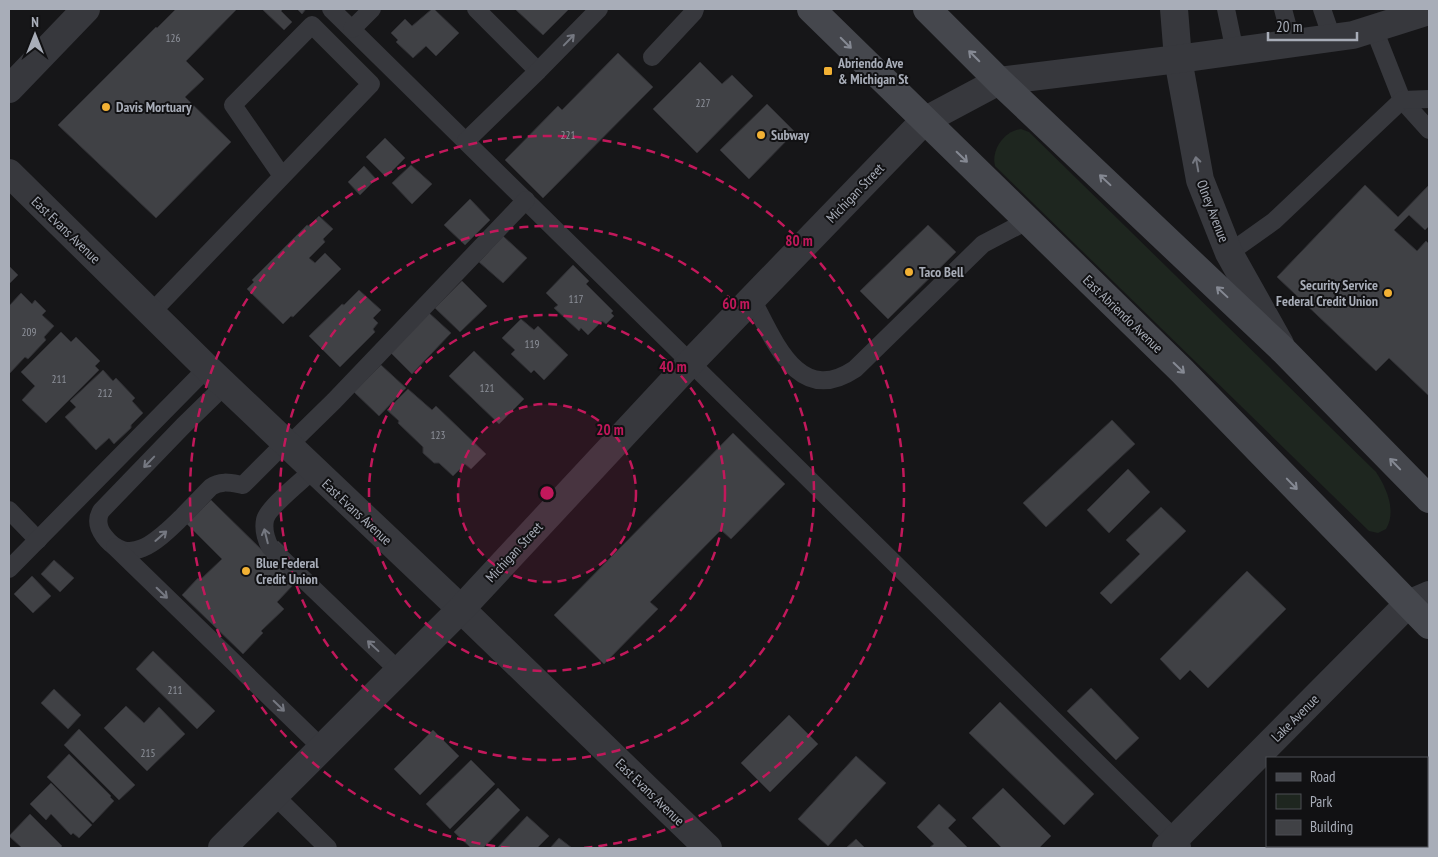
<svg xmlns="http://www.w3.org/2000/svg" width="1438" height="857" font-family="'PT Sans Narrow',sans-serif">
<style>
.green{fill:#1e261f}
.building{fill:#404145;stroke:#303034}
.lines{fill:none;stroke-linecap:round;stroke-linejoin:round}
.service{stroke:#37383d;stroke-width:18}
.minor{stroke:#37383d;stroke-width:28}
.tertiary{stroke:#37383d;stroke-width:28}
.secondary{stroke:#45474d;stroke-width:28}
.oneway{stroke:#757881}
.oneway2{stroke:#858993}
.ring{fill:none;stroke:#c2185b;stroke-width:2.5;stroke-dasharray:9 6}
.poi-dot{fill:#f2b134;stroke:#111113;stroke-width:2}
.labels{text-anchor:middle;stroke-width:4;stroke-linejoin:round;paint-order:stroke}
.number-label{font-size:11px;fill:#8e929b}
.poi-label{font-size:14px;font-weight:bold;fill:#a8adb8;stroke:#111113;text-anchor:start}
.street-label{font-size:14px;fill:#a8adb8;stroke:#111113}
.centre{fill:#c2185b;stroke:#111113;stroke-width:2.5}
.ring-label{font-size:15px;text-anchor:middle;font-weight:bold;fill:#c2185b;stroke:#111113;stroke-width:4;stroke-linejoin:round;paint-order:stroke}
</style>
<rect width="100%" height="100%" fill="#161618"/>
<path class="green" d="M1021 129 1029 132 1376 472C1386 487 1397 511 1386 529L1378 533 1369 531 995 166C991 150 1004 131 1021 129Z"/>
<g class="building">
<polygon points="176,9 237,9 186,61 204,79 185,97 231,142 156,218 58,125 156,27 157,28"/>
<polygon points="262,9 283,9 281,11 292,22 284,30"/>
<polygon points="297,9 306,9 302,14"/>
<polygon points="432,9 434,9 459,33 436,56 426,46 413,58 396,42 398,40 391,33 405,19 412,26"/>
<polygon points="515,9 569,9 543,35"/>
<polygon points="618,53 653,87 543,198 505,160 558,106 562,110"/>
<polygon points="700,62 722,84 732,75 753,96 697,153 653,109"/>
<polygon points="767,104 795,132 749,179 720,150"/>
<polygon points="385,138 405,158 386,177 366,157"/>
<polygon points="411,165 432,184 412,204 392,183"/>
<polygon points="364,166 376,179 360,195 348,182"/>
<polygon points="1365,185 1398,217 1429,185 1429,226 1425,230 1409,215 1394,230 1417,251 1426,241 1429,244 1429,396 1389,358 1376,371 1277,277"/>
<polygon points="470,199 490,220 465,245 444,225"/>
<polygon points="319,216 333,229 323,239 325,242 309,258 315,263 325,253 341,269 293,317 291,316 283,324 247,289 254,282 252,280 307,225 309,226"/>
<polygon points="928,225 956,252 888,319 860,291"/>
<polygon points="503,236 527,258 503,283 479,262"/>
<polygon points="573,265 589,281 586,284 613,311 611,313 614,316 606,324 602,321 588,335 581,328 579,331 554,308 558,305 546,293"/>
<polygon points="9,266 18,275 9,284"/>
<polygon points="462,281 487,306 460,332 435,308"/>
<polygon points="359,290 381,310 373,318 378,323 373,329 375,332 340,367 309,336 342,304 344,305"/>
<polygon points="21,293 32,304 35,300 46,311 42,315 54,326 44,337 46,340 28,359 25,357 9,374 9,306"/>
<polygon points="428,312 451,333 412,374 390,352"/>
<polygon points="521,319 534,330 538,326 568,355 544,380 534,370 531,373 511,354 515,350 502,338"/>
<polygon points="61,332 71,342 76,337 100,361 95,366 99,370 46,423 22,400 35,386 21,372"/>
<polygon points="474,351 524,399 499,424 449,376"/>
<polygon points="381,365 406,388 379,416 354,392"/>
<polygon points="103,370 113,381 116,378 135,398 132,401 143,413 131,425 131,428 114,444 109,438 96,450 65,417 76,407 70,401"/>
<polygon points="408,389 432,410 436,406 486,454 471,469 465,464 453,476 439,463 434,463 423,453 423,447 398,423 399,421 387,410"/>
<polygon points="1112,420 1135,444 1046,527 1023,503"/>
<polygon points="733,433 785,484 731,539 721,530 650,602 658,609 604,664 554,615"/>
<polygon points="1128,469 1150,492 1109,533 1087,510"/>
<polygon points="211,500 266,554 278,541 288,550 275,563 295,583 277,602 284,609 261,631 263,633 243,654 182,595 198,578 200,580 222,559 187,524"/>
<polygon points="1161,507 1186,531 1111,604 1100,593 1140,554 1126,540"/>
<polygon points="54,560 74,578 60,592 41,574"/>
<polygon points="1247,571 1286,609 1208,688 1190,670 1180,680 1160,659"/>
<polygon points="32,576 51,596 33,613 14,594"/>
<polygon points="153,651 215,711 197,729 136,669"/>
<polygon points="1091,688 1139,738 1116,760 1067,711"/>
<polygon points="54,689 81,715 68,729 41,703"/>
<polygon points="1000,702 1094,794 1064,825 969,733"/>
<polygon points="126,706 144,723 159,707 185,734 147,771 104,728"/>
<polygon points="789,715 818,744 770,792 741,763"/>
<polygon points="79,729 135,785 119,800 64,745"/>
<polygon points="433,730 459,756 420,795 394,769"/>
<polygon points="69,754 111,796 110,797 114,801 93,823 47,777"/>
<polygon points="856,756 886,783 828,846 798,819"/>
<polygon points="471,760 495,784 450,829 426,804"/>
<polygon points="51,783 92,825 79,838 73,833 71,835 51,814 46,820 30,804"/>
<polygon points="498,788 520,810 483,848 471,848 454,832"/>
<polygon points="1003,788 1051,836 1039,848 1002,848 972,818"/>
<polygon points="939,804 956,820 948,828 968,848 929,848 934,844 917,827"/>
<polygon points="30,814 62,846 60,848 22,848 9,836"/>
<polygon points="527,816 549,836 537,848 497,848"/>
<polygon points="559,838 572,848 550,848"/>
<polygon points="856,839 865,848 846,848"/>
</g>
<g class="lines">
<g class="service">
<polyline points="331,9 1182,846"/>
<polyline points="476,9 538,71"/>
<polyline points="1226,9 1235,52"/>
<polyline points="1283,9 1292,43"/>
<polyline points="1322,9 1332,38"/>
<polyline points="352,29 372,9"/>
<polyline points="1374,29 1402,100 1429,130"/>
<polyline points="652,57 694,12 695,9"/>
<polyline points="466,141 538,71 599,9"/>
<polyline points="1229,253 1274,221 1402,100 1429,99"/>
<path d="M752 299C774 340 798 407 855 369L983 244 1027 221"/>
<polyline points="151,313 371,84 312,25 233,105 282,176"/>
<path d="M225 385 183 426 101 511C96 520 98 528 104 536 130 570 160 538 181 518 191 508 201 497 211 487 221 480 231 483 243 485L285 443"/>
<polyline points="288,446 334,401 526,200"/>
<path d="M313 470C303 480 267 508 265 520 263 530 266 539 270 547L399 671"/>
<polyline points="9,510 38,540"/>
<polyline points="115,547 322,748"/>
<polyline points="9,569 207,368"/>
<polyline points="275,796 328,848"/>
</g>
<g class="minor">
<polyline points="1174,9 1178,59 1200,180 1229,253 1280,344"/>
<polyline points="9,89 86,9"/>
<polyline points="9,173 207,368 461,609 708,848"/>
<polyline points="222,848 461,609 691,362 924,121 999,81 1178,59 1353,35 1429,11"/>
</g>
<polyline class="tertiary" points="1166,848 1408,604 1429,595"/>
<g class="secondary">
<polyline points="811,9 1182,371 1429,625"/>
<polyline points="927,9 999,81 1283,350 1429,499"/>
</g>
</g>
<defs><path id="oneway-shaft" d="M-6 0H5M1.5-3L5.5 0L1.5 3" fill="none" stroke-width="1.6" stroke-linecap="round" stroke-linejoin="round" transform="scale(1.25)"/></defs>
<g class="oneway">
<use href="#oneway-shaft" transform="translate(569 40) rotate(-46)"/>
<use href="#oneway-shaft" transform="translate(1197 164) rotate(-100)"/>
<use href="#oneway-shaft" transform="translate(149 462) rotate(134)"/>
<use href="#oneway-shaft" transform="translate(161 536) rotate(-41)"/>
<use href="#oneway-shaft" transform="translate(266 536) rotate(-104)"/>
<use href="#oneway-shaft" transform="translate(162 593) rotate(44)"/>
<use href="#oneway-shaft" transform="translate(373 646) rotate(-137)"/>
<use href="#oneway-shaft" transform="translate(279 706) rotate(44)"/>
</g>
<g class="oneway2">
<use href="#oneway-shaft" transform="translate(846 43) rotate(45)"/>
<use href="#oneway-shaft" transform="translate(974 56) rotate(-135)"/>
<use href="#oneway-shaft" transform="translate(962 157) rotate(44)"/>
<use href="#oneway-shaft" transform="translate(1105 180) rotate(-137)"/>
<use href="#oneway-shaft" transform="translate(1222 292) rotate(-137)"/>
<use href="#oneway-shaft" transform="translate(1179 368) rotate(44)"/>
<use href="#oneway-shaft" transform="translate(1395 464) rotate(-134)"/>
<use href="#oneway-shaft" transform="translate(1292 484) rotate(46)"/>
</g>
<circle cx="547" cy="493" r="89" fill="#c2185b" fill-opacity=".12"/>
<g class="ring">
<circle cx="547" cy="493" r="89"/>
<circle cx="547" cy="493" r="178"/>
<circle cx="547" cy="493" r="267"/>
<path d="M510 848A357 357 0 1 1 584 848"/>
</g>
<g class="poi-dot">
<rect x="823" y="66" width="10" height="10" rx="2.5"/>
<circle cx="106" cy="107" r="5"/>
<circle cx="761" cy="135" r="5"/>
<circle cx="909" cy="272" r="5"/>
<circle cx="1388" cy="293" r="5"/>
<circle cx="246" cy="571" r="5"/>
</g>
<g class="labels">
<g class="number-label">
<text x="173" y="42">126</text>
<text x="703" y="107">227</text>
<text x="568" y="139">221</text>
<text x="576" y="303">117</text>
<text x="29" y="336">209</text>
<text x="532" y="348">119</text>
<text x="59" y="383">211</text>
<text x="487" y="392">121</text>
<text x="105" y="397">212</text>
<text x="438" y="439">123</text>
<text x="175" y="694">211</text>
<text x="148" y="757">215</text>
</g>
<g class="poi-label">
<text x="838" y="68">Abriendo Ave<tspan x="838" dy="16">&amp; Michigan St</tspan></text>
<text x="116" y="112">Davis Mortuary</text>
<text x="771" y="140">Subway</text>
<text x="919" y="277">Taco Bell</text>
<text x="1378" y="290" text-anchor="end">Security Service<tspan x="1378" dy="16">Federal Credit Union</tspan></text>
<text x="256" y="568">Blue Federal<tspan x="256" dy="16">Credit Union</tspan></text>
</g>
<g class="street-label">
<text transform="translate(855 193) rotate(-46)" y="5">Michigan Street</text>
<text transform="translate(1213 211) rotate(69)" y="5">Olney Avenue</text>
<text transform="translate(66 230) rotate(44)" y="5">East Evans Avenue</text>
<text transform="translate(1123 314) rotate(44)" y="5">East Abriendo Avenue</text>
<text transform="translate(357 512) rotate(43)" y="5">East Evans Avenue</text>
<text transform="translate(514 552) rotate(-47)" y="5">Michigan Street</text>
<text transform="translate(1295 718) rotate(-45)" y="5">Lake Avenue</text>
<text transform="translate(650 792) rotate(44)" y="5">East Evans Avenue</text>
</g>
</g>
<circle cx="547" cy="493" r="8" class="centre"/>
<g class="ring-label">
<text x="799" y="246">80 m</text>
<text x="736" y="309">60 m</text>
<text x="673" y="372">40 m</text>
<text x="610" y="435">20 m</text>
</g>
<rect width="1438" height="857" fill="none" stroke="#a8adb8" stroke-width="20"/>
<rect x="1266" y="757" width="162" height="90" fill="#111113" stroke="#4d4f55"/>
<rect x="1276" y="773" width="25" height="8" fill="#45474d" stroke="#4d4f55"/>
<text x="1310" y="782" font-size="15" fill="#a8adb8">Road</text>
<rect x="1276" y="794" width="25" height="15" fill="#1e261f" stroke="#4d4f55"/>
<text x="1310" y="807" font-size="15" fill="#a8adb8">Park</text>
<rect x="1276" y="820" width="25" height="15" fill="#404145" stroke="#4d4f55"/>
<text x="1310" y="832" font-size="15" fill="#a8adb8">Building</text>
<g transform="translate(35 35)" stroke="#111113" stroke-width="4" paint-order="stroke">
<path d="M0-4L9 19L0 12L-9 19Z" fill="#a8adb8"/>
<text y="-8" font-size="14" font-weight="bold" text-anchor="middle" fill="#a8adb8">N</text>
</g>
<path d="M1268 32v8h89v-8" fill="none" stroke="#a8adb8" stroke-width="2.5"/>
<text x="1276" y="32" font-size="15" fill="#a8adb8" stroke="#111113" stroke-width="4" paint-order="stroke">20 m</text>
</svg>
